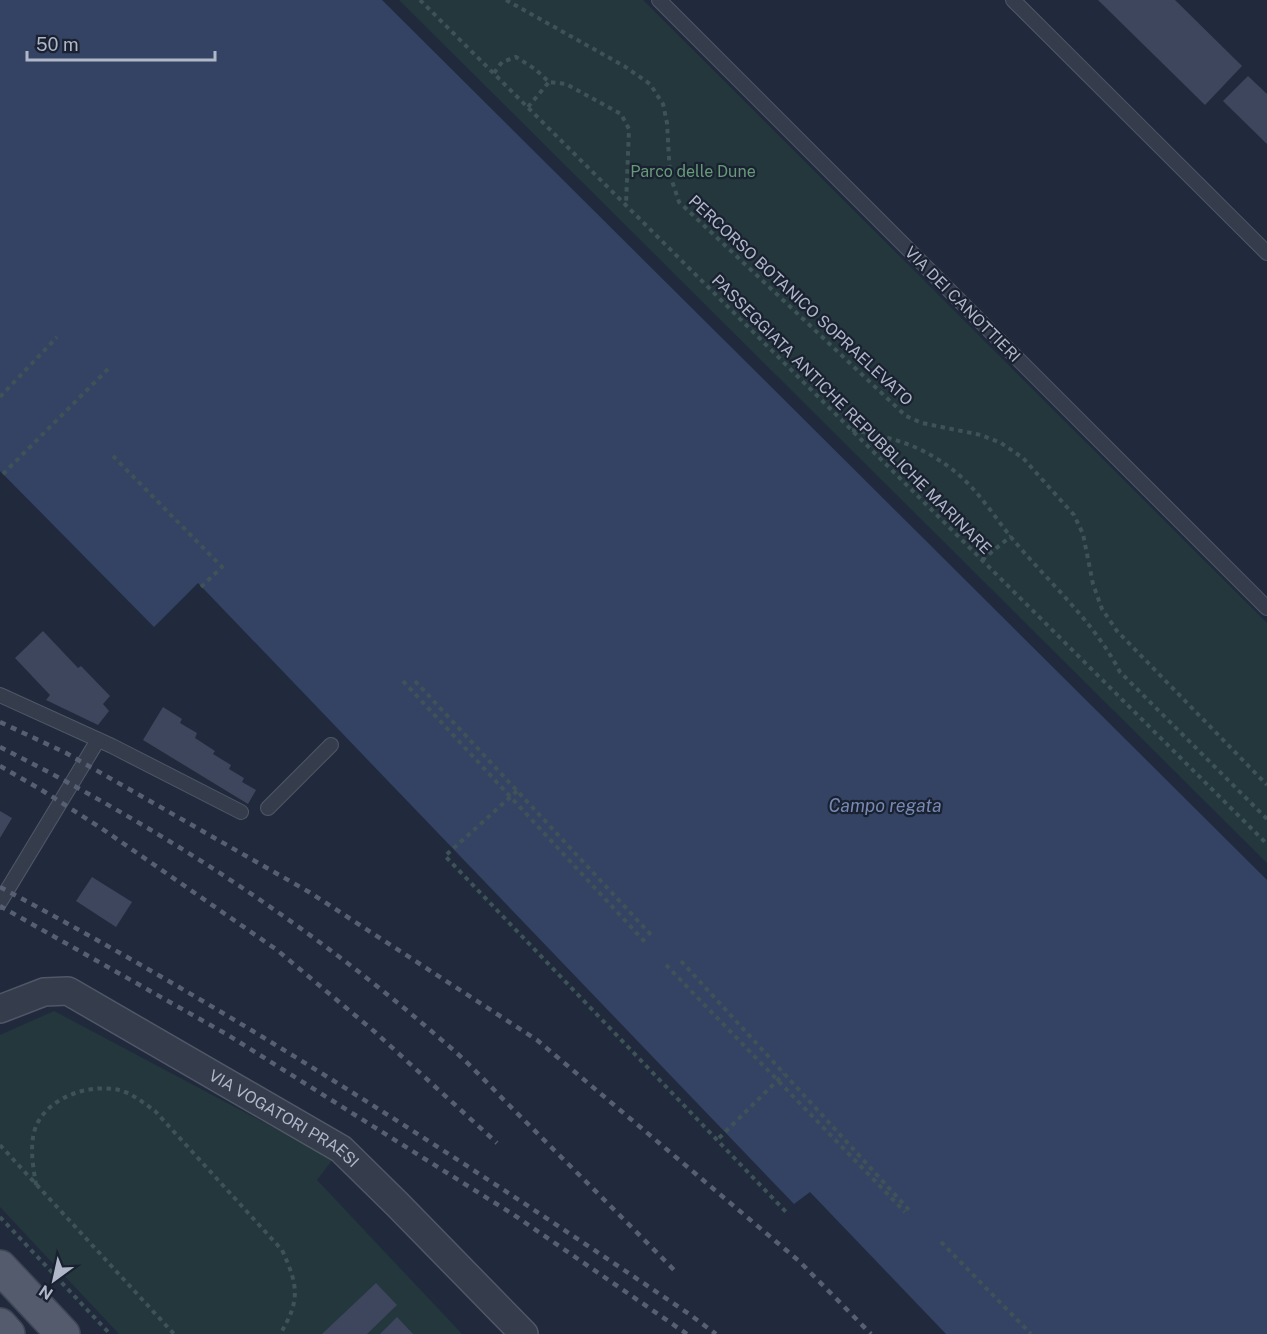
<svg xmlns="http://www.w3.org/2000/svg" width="1267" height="1334" font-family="'Public Sans',sans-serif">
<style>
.green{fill:#23373d}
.water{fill:#344364}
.building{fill:#3d465c}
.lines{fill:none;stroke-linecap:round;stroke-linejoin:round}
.lane-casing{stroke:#505767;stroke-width:16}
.street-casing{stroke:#505767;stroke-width:30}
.primary-casing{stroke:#3e4555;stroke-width:36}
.path{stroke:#3e5357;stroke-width:4;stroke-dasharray:4.5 4.5;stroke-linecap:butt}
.lane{stroke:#353c4c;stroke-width:14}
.street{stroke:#353c4c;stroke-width:27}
.primary{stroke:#535b6c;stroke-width:33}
.rail{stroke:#575f73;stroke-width:4.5;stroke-dasharray:6 6;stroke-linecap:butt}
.labels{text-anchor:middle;stroke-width:4.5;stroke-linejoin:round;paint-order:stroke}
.park-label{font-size:16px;fill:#669a78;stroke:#1a2131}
.street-label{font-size:16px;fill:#b0b7c8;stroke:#1a2131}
.water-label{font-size:18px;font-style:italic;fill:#7689b2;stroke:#1a2131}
</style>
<rect width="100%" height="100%" fill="#212a3c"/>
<g class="green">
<polygon points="399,0 643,0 1267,623 1267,863"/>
<polygon points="54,1011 333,1159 317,1180 462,1334 119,1334 0,1207 0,1035"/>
</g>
<polygon class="water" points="0,0 382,0 1267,880 1267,1334 946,1334 810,1192 794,1204 198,583 154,627 0,471"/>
<g class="building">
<polygon points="1098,0 1175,0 1242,66 1205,105"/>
<polygon points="1248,76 1267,94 1267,144 1223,101"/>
<polygon points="43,631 78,668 81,666 110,696 103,704 109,711 98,725 46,700 50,695 15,658"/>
<polygon points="163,707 182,719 180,723 197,733 195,738 215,751 213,754 231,765 229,769 244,778 242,782 256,790 248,804 143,740"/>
<polygon points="0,811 12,818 0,838"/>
<polygon points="92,877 132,902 116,927 76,901"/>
<polygon points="376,1283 397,1305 367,1334 322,1334"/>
<polygon points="397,1317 413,1334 380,1334"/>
</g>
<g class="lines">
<defs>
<g id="lane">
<polyline points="659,0 1267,608"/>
<polyline points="1013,0 1267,253"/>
<polyline points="0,695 112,746 241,812"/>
<polyline points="268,808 331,745"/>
<polyline points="0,902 98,740"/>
</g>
<g id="street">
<path id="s1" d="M0 1009 44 992 68 991 341 1149 398 1205 524 1334"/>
</g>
<g id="primary">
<polyline points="0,1267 63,1334"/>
<polyline points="0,1325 8,1334"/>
</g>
</defs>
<use href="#lane" class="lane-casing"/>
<use href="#street" class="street-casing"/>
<use href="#primary" class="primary-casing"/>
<g class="path">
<polyline points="420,0 1267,844"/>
<polyline points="506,0 624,66 650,84 663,104 667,123 670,175 679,202 906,416 922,423 981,435 1001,443 1023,458 1074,515 1083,534 1093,584 1102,609 1117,631 1267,785"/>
<polyline points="494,73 502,62 516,57 535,69 549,82 566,84 621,114 629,129 626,205"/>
<polyline points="528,107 549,82"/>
<polyline points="0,397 57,337"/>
<path d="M852 430C880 435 910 442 934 457 971 479 985 504 1010 536 1047 581 1093 620 1120 672L1267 819"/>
<polyline points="113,456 222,567 201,587"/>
<polyline points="3,474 108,369"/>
<polyline points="982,560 1011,536"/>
<polyline points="403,681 645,942"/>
<polyline points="415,681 653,937"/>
<polyline points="517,791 445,856 786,1212"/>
<polyline points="681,961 910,1211"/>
<polyline points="666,965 905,1212"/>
<polyline points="719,1138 784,1074"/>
<polyline points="0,1145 174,1334"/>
<path d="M36 1185C33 1165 28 1141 38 1122 53 1095 91 1084 119 1090 132 1093 145 1104 155 1111L282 1250C298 1285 301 1300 280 1334"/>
<polyline points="0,1217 110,1334"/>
<polyline points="941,1242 1031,1334"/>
</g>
<use href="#lane" class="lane"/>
<use href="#street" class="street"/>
<use href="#primary" class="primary"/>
<g class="rail">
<polyline points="0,722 66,753 309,892 537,1040 799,1261 871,1334"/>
<path d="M0 747C159 827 310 925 444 1042 472 1065 496 1093 522 1118 573 1169 625 1220 676 1272"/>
<polyline points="0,766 40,789 101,828 277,950 375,1032 497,1143"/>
<path d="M0 887C239 1014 465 1162 689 1314L716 1334"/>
<polyline points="0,906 228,1035 514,1215 687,1334"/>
</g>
</g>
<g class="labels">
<g class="park-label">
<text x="693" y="177">Parco delle Dune</text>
</g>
<g class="street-label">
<text transform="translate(801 300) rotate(43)" y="6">PERCORSO BOTANICO SOPRAELEVATO</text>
<text transform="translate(963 304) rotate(45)" y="6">VIA DEI CANOTTIERI</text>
<text transform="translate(852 414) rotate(45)" y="6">PASSEGGIATA ANTICHE REPUBBLICHE MARINARE</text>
<text dy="6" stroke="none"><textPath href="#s1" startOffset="322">VIA VOGATORI PRAESI</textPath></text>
</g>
<g class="water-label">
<text x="885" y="812">Campo regata</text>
</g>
</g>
<g transform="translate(54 1280) rotate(213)" stroke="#1a2131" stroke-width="4.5" paint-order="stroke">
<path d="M0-4.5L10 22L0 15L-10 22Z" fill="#b0b7c8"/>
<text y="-9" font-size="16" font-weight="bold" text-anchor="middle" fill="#b0b7c8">N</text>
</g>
<path d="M27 51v9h188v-9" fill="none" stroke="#b0b7c8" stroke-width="3"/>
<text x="36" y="51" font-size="18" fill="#b0b7c8" stroke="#1a2131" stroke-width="4.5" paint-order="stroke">50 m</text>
</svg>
